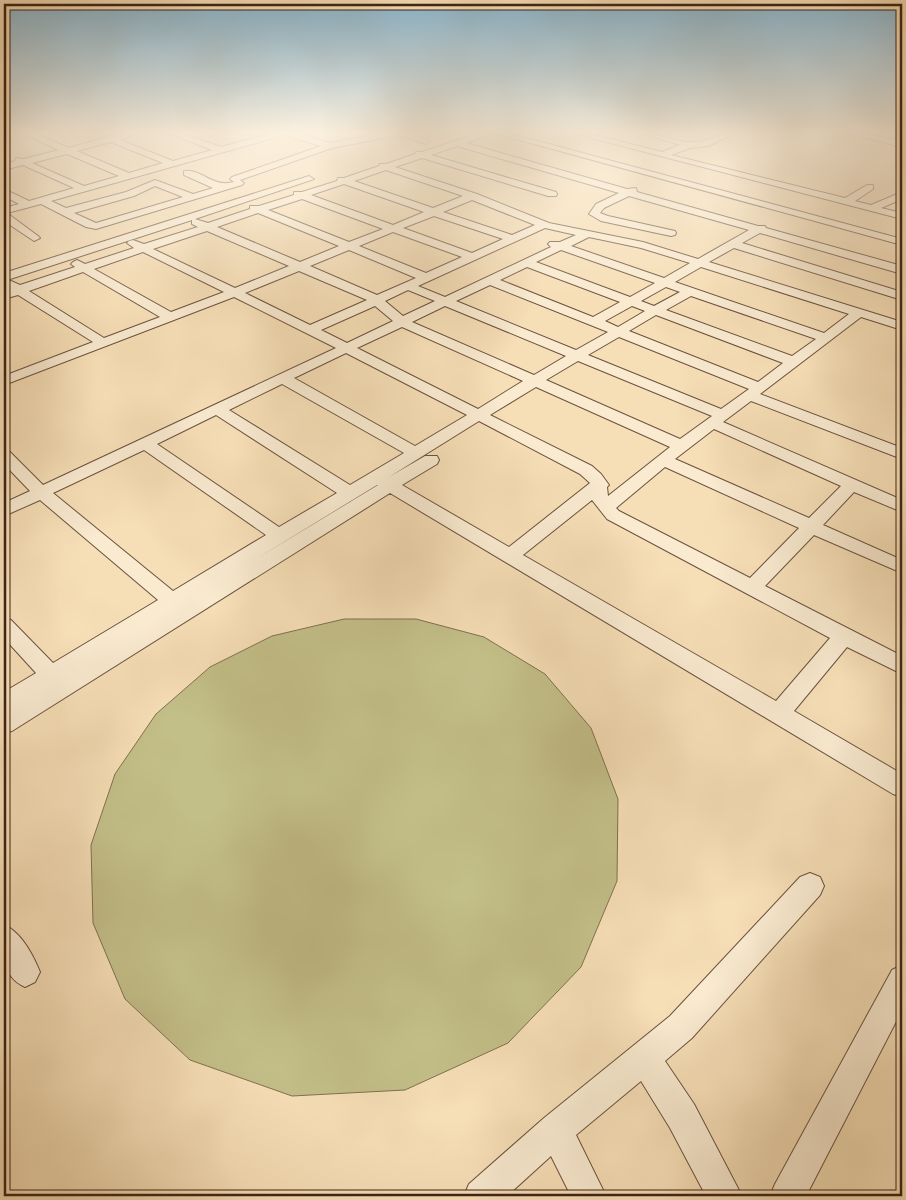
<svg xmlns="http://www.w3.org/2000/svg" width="906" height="1200" font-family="'IM FELL French Canon',serif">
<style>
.green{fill:#c3bf89;stroke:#807150}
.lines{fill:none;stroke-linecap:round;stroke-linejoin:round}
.minor-casing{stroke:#6b523f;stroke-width:2}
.minor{fill:#f9ead0;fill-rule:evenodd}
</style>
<rect width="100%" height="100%" fill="#f6deb6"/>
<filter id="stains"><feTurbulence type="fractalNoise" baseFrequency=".004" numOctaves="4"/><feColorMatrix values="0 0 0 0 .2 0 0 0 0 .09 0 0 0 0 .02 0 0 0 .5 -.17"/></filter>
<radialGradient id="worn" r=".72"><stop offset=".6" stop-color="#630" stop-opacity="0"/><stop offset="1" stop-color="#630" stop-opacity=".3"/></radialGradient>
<polygon class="green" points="344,619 416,619 484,637 545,674 591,728 618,799 617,881 581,967 508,1043 405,1090 292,1096 190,1060 125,999 93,923 91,845 115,774 156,714 210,667 272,636"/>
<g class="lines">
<defs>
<g id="minor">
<path d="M22 133H34L69 148 110 136 126 133H141L120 140 173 161 212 150 168 133H181L221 147 272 133H296L330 143 383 133H411L430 141 426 144 399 135 332 148 240 180 244 183 242 185 96 229 86 227 41 204 7 213 38 236 40 238 34 241 4 221V208L19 204 4 196V189L29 201 74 188 23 165 4 170V164L15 161 16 158 24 159 59 150ZM284 135 321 146 232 177 230 179 234 182C212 188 201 168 184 171V175L213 188 193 194 155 180 126 192 66 208 51 201ZM111 142 163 163 129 173 77 151ZM67 154 119 176 84 186 32 163ZM155 186 183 197 96 223 74 213 134 196Z"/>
<path d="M479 133H492L466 143 627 189 636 188 637 192 758 226H765L766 228 902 266V274L760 233 742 243 902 292V300L734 248 709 262 902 322V330L861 317 760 394 902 448V459L751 401 723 422 902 500V512L854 492 823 525 902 560V573L814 535 765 586 902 656V674L847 647 794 711 902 774V797L893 794 390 493 12 731 4 733V713L5 712H4V692L36 673 4 638V618L11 620 53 663 158 600 40 500 4 516V503L30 491 4 464V450L10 452 43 485 336 348 234 297 4 385V376L93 342 18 295 4 299V291L9 289 5 285 7 282 11 281 20 285 75 267 71 264 73 262 77 260 85 264 134 248 127 243 129 241 133 240 144 244 198 227 192 224V220L4 281V273L306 177 309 176 314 179 195 219 208 223 250 209V206H259L294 195V192H302L337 181 338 178H344L379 166 380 164H386L415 154 416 152H422ZM457 146 619 193 596 204 589 214 601 221 671 236 675 235 676 233 675 231 608 216 600 213 604 208 629 196 749 230 698 259 643 242 549 223 477 194 395 167 422 158 548 196H556L557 194 556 192 431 155ZM386 170 463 196 433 208 354 181ZM344 184 424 212 393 225 311 195ZM302 199 383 229 349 242 268 210ZM472 200 535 225 512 235 443 212ZM258 213 339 246 300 262 217 227ZM434 216 503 239 472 253 403 228ZM545 228 576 235 560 242H550L548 244 551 247 445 297 418 286ZM207 231 289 266 235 288 153 249ZM393 232 462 257 426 273 359 246ZM589 237 641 248 690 263 664 278 571 246ZM349 250 416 278 377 295 310 266ZM561 250 655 283 630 297 536 262ZM143 252 224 292 171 312 94 269ZM527 267 620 302 593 317 500 280ZM701 267 849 314 824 333 675 282ZM299 271 367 300 310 325 245 293ZM83 272 160 317 104 338 29 291ZM490 285 608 332 576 350 456 301ZM666 287 680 292 654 306 641 301ZM408 290 435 301 403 316 385 301ZM691 296 816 339 792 356 666 310ZM375 306 393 321 347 343 321 330ZM445 306 566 356 534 375 412 322ZM632 306 645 311 618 327 605 321ZM656 315 783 363 758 382 629 331ZM402 327 523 381 478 409 357 348ZM619 337 749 389 721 409 588 355ZM346 353 467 415 415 446 294 378ZM578 361 712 416 680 439 546 380ZM282 384 404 453 350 485 229 410ZM536 387 670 447 608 496 607 487 609 485 601 474 592 466 490 415ZM216 415 337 493 279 527 157 444ZM479 421 580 474 590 483 509 547 402 485 437 464 439 460 437 456H425L389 477ZM714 429 841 486 809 518 675 459ZM144 450 266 535 173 591 53 493ZM665 467 799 528 750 578 619 511 616 508ZM377 485H378L215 584ZM592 500 607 519 830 638 776 701 523 555Z"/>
<polygon points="494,133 508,133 902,239 902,245"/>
<path d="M572 133H587L662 152 680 145 641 133C660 133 677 143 692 142 708 142 720 133 735 133L708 146 690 148 671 155 845 198 867 185H873V189L855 201 871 205 902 192V199L881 208 902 213V219Z"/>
<polygon points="845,133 862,133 902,141 902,147"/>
<polygon points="810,873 820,877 824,886 820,895 692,1038 665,1061 694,1104 742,1196 706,1196 670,1128 641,1081 576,1135 606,1196 571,1196 551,1156 507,1196 464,1196 469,1184 544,1118 670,1016 800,877"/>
<path d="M4 925C21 932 33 955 40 972L35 982 25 987C0 976 2 949 4 925Z"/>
<polygon points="902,965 902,1010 806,1196 770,1196 775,1184 892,970"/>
</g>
</defs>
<use href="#minor" class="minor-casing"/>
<use href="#minor" class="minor"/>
</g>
<linearGradient id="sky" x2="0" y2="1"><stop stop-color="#8ab7d0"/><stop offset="0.44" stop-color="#fbf0de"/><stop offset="1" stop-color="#fbf0de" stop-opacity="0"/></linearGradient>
<rect width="906" height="301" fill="url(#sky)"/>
<rect width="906" height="1200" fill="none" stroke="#f6deb6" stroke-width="20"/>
<rect x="5" y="5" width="896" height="1190" fill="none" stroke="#3d2317" stroke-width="2.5"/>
<rect x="10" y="10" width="886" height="1180" fill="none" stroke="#3d2317"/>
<rect width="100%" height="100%" filter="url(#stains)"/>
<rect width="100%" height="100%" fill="url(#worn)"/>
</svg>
